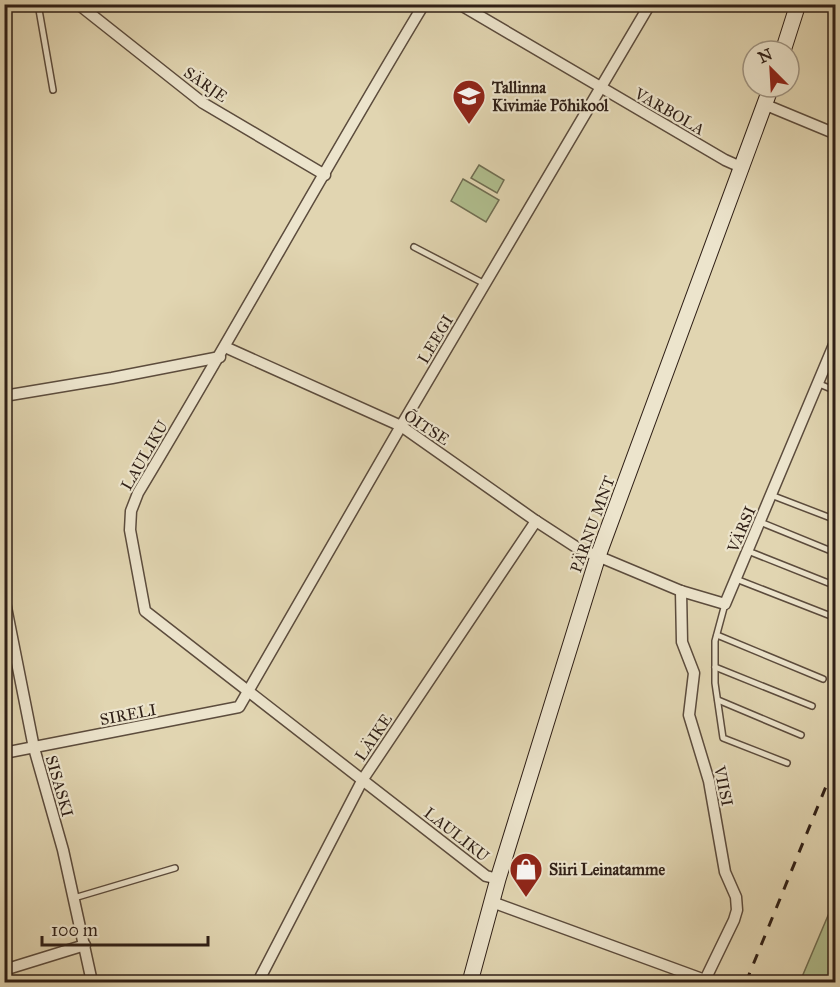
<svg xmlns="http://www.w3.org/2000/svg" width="840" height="987" font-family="'IM FELL Great Primer',serif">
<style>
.green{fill:#b0be8e;stroke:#706e52;stroke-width:1.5}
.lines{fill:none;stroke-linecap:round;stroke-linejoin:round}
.lane-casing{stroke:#5c4c3d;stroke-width:8}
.street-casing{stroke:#5c4c3d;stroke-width:13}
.secondary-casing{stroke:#2f1f16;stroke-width:17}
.lane{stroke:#ece4cc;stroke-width:5}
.street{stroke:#ece4cc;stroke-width:10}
.secondary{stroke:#ece4cc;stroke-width:15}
.rail{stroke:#2f1f16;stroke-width:3;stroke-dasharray:10 10;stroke-linecap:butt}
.labels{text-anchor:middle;stroke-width:4.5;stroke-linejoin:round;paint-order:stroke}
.street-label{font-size:16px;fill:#2f1f16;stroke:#ece4cc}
.poi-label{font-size:16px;font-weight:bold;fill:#2f1f16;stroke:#ece4cc;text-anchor:start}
</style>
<rect width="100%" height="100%" fill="#e1d5b1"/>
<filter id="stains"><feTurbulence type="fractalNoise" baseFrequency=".00333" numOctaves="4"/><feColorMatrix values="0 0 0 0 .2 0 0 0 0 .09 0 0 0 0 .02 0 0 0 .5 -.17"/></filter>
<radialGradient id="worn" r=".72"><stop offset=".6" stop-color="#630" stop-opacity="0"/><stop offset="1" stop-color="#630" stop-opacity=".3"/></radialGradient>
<g class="green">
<polygon points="479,165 504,180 497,193 471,178"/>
<polygon points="463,179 499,200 486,222 451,201"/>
<polygon points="835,899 835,982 805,982 802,977"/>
</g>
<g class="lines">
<defs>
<g id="lane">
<polyline points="38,4 53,90"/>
<polyline points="414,247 485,284"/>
<polyline points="817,383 836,391"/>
<polyline points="771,495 836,520"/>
<polyline points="760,522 836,553"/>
<polyline points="748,551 836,586"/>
<polyline points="736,579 836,618"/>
<polyline points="725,604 715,641 715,683 723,738 787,763"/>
<polyline points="717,635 823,679"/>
<polyline points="715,667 812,706"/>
<polyline points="718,700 801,735"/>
<polyline points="74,898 175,868"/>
</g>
<g id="street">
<polyline points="78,4 203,103 325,175"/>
<path d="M424 4C326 166 235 332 138 493L131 511 130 530 145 611 486 876 498 879"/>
<polyline points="459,4 725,160 743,168"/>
<polyline points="766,105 836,134"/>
<polyline points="225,347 401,426 536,521 576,547 681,591 725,604 836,340"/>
<polyline points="4,396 112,378 220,357"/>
<polyline points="681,591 682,642 694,673 689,715 709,781 725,872 736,897 737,910 734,920 704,982"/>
<polyline points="4,597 34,748 63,850 92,982"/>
<polyline points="4,753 239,707 401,426 650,4"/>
<polyline points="492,902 705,980"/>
<polyline points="4,970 85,945"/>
<polyline points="258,982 363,779 536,521"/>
</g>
<g id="secondary">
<polyline points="783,51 798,4"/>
<polyline points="470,982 498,879 598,556 771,87"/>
</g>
</defs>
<use href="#lane" class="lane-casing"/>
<use href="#street" class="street-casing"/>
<use href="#secondary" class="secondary-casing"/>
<use href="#lane" class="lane"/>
<use href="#street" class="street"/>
<use href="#secondary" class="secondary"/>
<polyline class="rail" points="746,982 836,762"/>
</g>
<defs>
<symbol id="school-pin" viewBox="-11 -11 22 30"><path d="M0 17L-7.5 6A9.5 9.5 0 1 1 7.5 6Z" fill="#8f2418" stroke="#ece4cc"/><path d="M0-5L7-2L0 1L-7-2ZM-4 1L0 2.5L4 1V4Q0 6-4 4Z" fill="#fff"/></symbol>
<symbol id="shop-pin" viewBox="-11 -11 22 30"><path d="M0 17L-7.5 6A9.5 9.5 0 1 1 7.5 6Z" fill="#8f2418" stroke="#ece4cc"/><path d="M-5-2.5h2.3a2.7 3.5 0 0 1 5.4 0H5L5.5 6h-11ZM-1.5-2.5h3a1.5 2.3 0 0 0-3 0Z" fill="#fff"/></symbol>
</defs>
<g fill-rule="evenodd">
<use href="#school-pin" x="450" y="77" width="38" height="52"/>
<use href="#shop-pin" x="507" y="850" width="38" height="52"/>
</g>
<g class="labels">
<g class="street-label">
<text transform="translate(206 84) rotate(35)" y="6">SÄRJE</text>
<text transform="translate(670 111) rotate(30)" y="6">VARBOLA</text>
<text transform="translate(435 339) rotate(-59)" y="6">LEEGI</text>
<text transform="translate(427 427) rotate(33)" y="6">ÕITSE</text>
<text transform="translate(144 455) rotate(-60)" y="6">LAULIKU</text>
<text transform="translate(592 524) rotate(-70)" y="6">PÄRNU MNT</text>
<text transform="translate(741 529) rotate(-67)" y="6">VÄRSI</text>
<text transform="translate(128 714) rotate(-11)" y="6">SIRELI</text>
<text transform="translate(373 737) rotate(-56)" y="6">LÄIKE</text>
<text transform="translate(60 786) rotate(74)" y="6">SISASKI</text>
<text transform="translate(724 786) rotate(78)" y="6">VIISI</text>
<text transform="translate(457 834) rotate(38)" y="6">LAULIKU</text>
</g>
<g class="poi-label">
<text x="492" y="93">Tallinna<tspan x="492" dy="18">Kivimäe Põhikool</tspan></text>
<text x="549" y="875">Siiri Leinatamme</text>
</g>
</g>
<rect width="840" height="987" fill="none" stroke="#e1d5b1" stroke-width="24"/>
<rect x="6" y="6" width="828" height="975" fill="none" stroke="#2f1f16" stroke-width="3"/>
<rect x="12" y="12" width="816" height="963" fill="none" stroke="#2f1f16" stroke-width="1.5"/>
<g transform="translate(771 69) rotate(336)"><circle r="28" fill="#ece4cc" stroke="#a09583" stroke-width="1.5"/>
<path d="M0-4.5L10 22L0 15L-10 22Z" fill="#8f2418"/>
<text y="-9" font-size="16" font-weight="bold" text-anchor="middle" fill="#2f1f16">N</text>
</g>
<path d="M42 936v9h166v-9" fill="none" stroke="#2f1f16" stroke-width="3"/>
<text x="51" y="936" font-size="18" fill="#2f1f16" stroke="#ece4cc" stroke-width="4.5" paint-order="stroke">100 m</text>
<rect width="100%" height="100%" filter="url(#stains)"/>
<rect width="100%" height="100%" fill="url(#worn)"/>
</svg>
